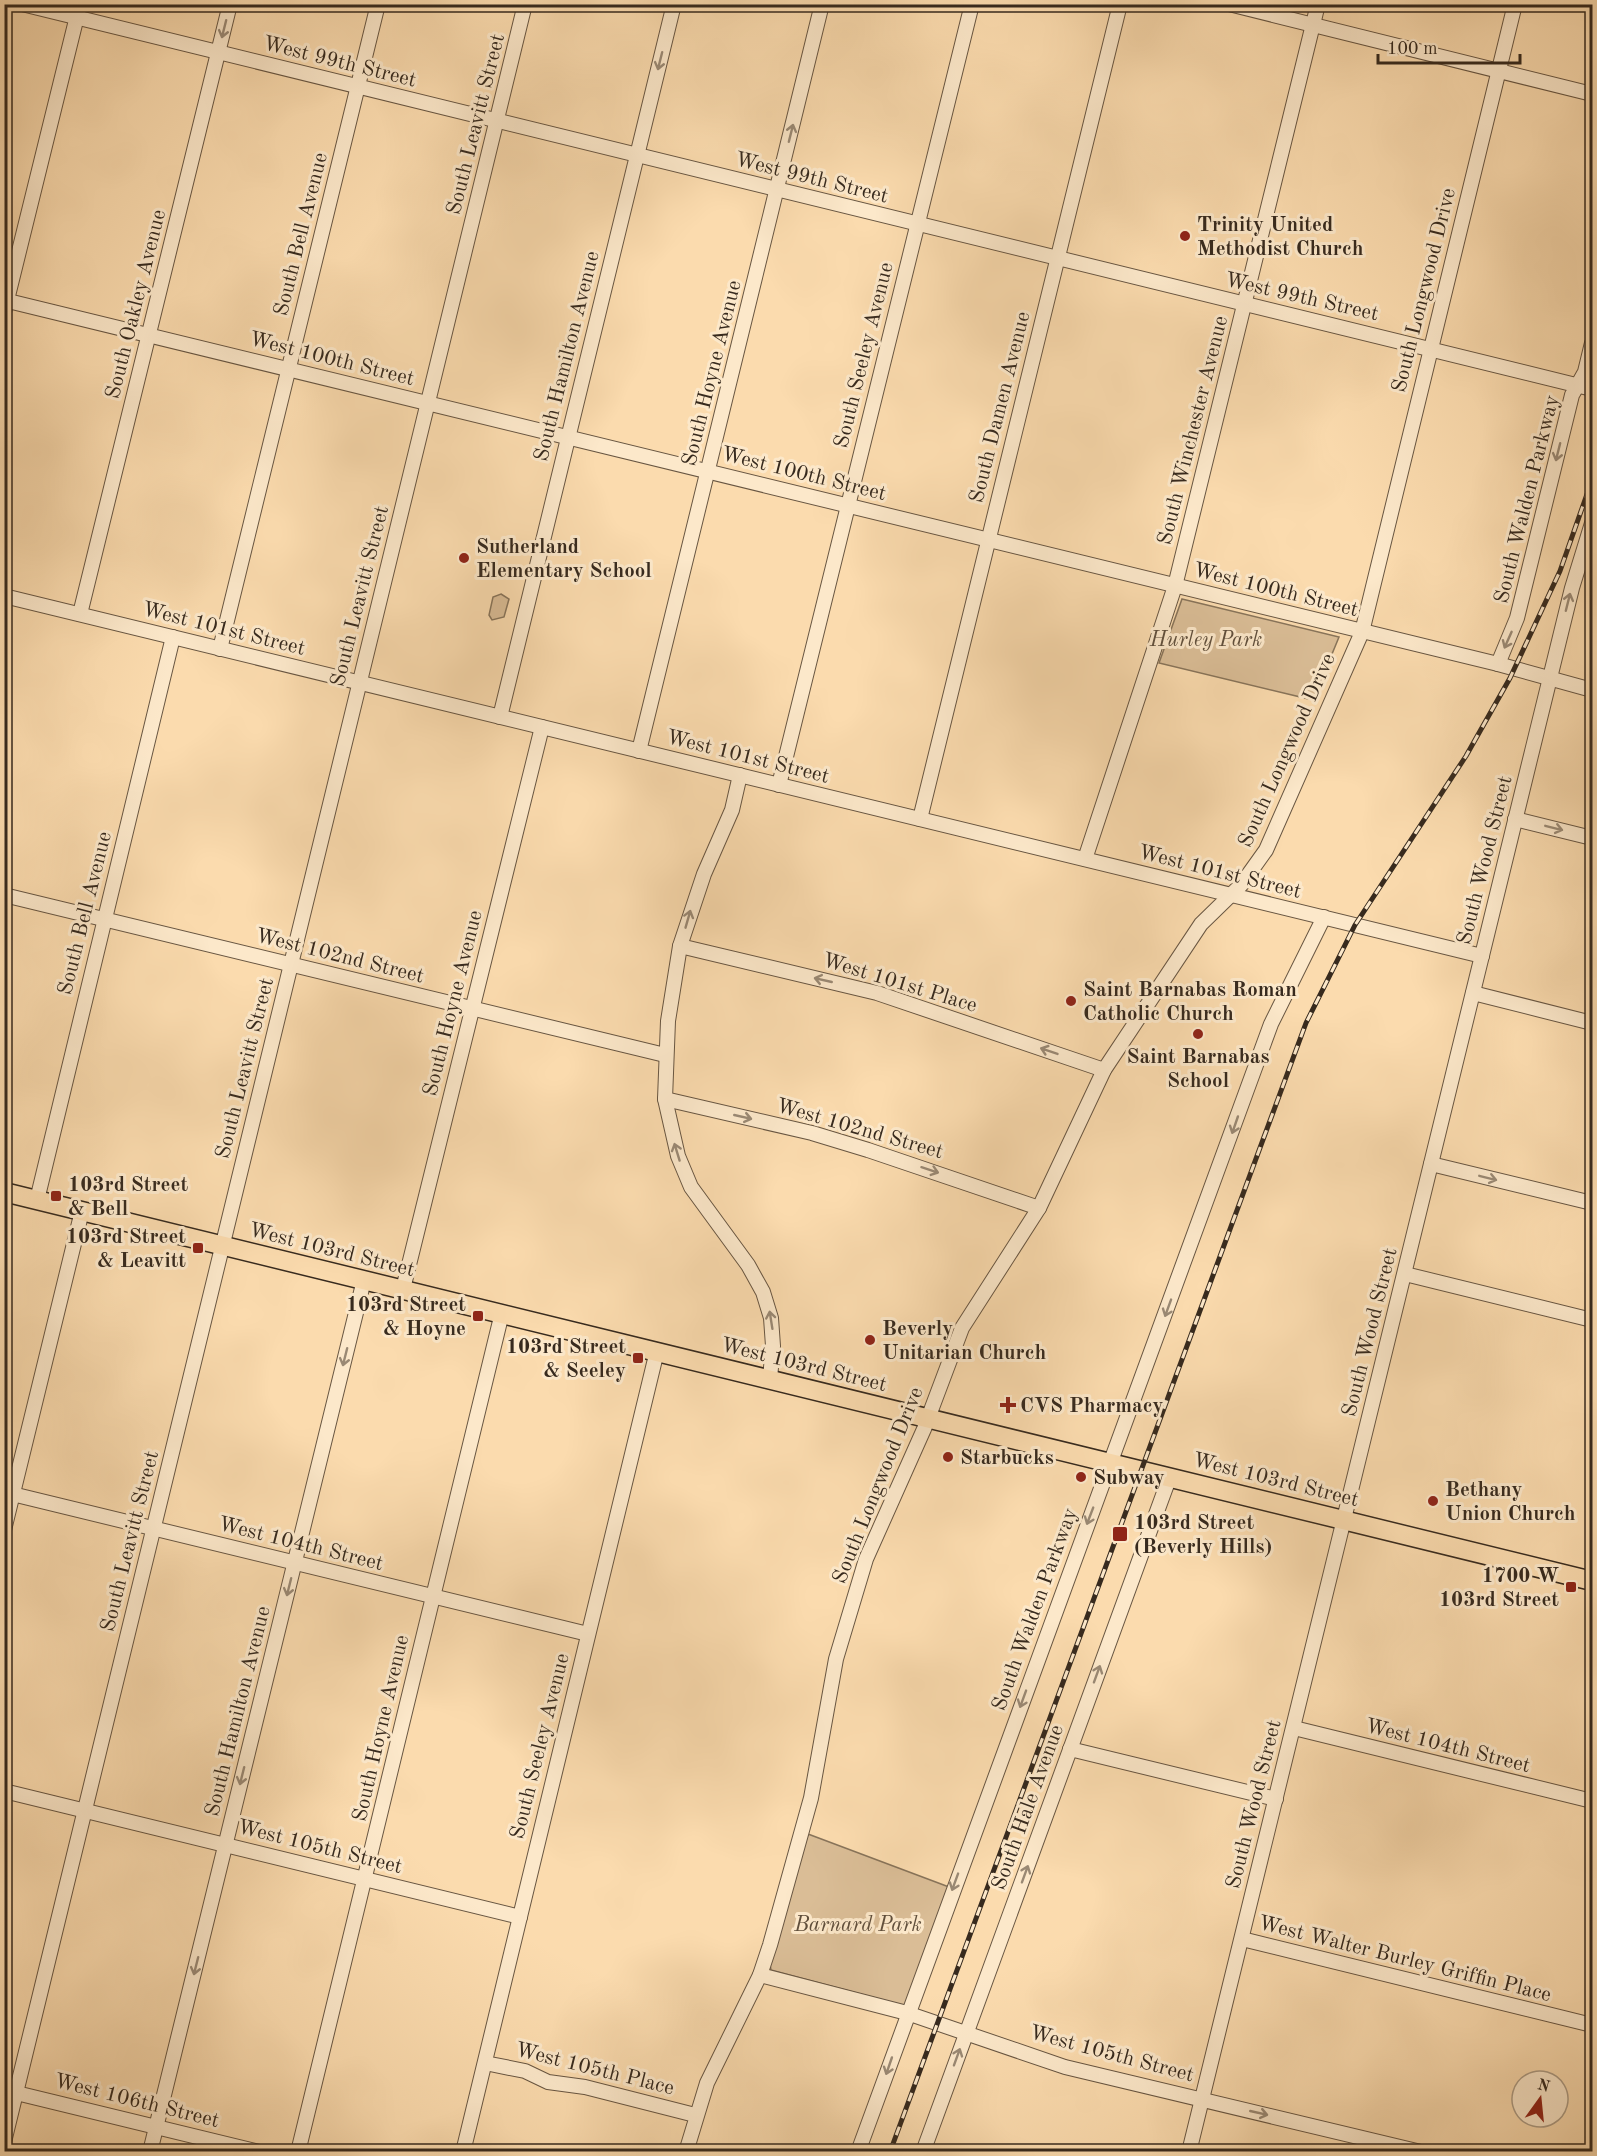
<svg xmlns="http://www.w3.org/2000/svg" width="1597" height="2156" font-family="'Old Standard TT',serif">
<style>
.green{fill:#dabd96;stroke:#88745a;stroke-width:1.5}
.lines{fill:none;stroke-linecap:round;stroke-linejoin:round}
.minor-casing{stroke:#685642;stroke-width:16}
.major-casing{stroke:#372a1e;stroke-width:21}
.minor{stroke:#fce8ca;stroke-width:14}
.major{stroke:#fbdbae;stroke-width:18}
.rail-casing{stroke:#372a1e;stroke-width:5}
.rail{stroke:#fce8ca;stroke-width:3;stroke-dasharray:9;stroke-linecap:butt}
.oneway{stroke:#9a8974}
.poi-dot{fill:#8f2418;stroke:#fce8ca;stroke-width:2}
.labels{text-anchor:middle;stroke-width:6;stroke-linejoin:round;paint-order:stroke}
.street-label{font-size:21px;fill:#372a1e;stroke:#fce8ca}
.poi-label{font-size:21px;font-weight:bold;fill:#372a1e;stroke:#fce8ca;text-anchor:start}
.park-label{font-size:21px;font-style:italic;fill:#604f3c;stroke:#fce8ca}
</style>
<rect width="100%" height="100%" fill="#fbdbae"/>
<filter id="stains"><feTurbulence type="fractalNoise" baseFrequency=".00333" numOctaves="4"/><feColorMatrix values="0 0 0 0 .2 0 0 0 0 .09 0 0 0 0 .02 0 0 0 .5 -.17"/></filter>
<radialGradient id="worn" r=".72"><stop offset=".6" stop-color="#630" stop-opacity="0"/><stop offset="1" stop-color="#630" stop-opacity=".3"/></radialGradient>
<g class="green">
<polygon points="501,594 509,599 504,617 492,620 489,615 493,597"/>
<polygon points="1182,599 1339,637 1313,700 1159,663"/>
<polygon points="808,1834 949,1887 905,2006 771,1970 770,1964"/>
</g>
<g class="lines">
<defs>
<g id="minor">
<polyline points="22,4 1592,389"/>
<polyline points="1229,4 1592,94"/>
<polyline points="4,300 1498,664 1592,690"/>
<polyline points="4,312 80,4"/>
<polyline points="4,596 1482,956"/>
<polyline points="80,614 230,4"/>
<polyline points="220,649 378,4"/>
<polyline points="1498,664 1517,618 1572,395 1585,372 1592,343"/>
<polyline points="500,717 674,4"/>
<polyline points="639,751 822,4"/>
<polyline points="740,775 732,810 704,874 680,946 668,1021 665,1099 678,1156 691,1187 748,1265 763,1292 771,1318 773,1346 770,1378"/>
<polyline points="779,785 972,4"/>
<polyline points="920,819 1120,4"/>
<polyline points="1515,819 1592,838"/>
<polyline points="1085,859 1175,586 1318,4"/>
<polyline points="4,895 665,1055"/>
<polyline points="680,946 877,993 1104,1070"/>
<polyline points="1473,993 1592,1023"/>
<polyline points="665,1099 812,1133 868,1150 1039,1208"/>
<polyline points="1431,1164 1592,1203"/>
<polyline points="37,1200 173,637"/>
<polyline points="1405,1274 1592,1320"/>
<polyline points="403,1289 542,727"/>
<polyline points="4,1492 588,1634"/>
<polyline points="4,1530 82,1211"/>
<polyline points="1294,1728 1592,1801"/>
<polyline points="1070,1749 1276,1799"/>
<polyline points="4,1791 520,1917"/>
<polyline points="1242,1939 1592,2025"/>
<polyline points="760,1975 907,2013 1065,2067 1421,2152"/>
<polyline points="485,2063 525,2071 548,2082 585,2087 695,2115"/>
<polyline points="4,2090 259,2152"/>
<polyline points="4,2142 525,4"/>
<polyline points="150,2152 364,1280"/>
<polyline points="298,2152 502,1313"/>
<polyline points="463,2152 657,1351"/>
<polyline points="686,2152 707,2083 760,1975 770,1945 811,1798 836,1659 866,1559 924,1429 962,1328 1039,1208 1104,1070 1201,924 1241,885 1266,850 1362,632 1515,4"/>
<polyline points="858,2152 1271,1024 1324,917"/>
<polyline points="923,2152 1170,1476"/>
<polyline points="1189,2152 1572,588 1592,523"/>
</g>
<polyline id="major" points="4,1192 1592,1581"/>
</defs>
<use href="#minor" class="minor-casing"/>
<use href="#major" class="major-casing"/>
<use href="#minor" class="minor"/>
<use href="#major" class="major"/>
<defs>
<polyline id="rail" points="890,2152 1306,1023 1355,925 1466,756 1510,678 1560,571 1592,480"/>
</defs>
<use href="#rail" class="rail-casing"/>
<use href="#rail" class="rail"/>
</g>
<defs><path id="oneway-shaft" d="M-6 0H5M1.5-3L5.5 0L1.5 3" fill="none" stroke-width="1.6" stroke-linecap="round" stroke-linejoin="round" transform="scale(1.5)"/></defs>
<g class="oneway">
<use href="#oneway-shaft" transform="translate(224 29) rotate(104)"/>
<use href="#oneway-shaft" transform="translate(660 61) rotate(104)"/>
<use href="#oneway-shaft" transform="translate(791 133) rotate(-76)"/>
<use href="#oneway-shaft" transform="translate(1558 452) rotate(104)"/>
<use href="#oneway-shaft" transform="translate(1568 602) rotate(-76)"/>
<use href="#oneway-shaft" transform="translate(1508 640) rotate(114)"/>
<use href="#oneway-shaft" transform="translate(1554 828) rotate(14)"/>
<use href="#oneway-shaft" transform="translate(688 919) rotate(-74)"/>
<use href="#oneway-shaft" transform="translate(823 980) rotate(-167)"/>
<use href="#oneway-shaft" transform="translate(1049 1051) rotate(-161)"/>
<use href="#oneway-shaft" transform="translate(743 1117) rotate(13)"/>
<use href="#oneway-shaft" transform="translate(1235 1125) rotate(109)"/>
<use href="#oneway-shaft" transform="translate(677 1152) rotate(-107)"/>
<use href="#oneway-shaft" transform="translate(930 1170) rotate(18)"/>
<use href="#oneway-shaft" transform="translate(1488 1178) rotate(14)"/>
<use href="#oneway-shaft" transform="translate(1168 1308) rotate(110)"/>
<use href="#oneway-shaft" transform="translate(771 1320) rotate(-99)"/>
<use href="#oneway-shaft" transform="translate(345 1357) rotate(104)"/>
<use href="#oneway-shaft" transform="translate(1090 1516) rotate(111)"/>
<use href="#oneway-shaft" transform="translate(289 1587) rotate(104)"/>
<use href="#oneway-shaft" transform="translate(1097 1674) rotate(-70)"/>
<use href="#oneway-shaft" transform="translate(1023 1699) rotate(110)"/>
<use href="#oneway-shaft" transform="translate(242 1776) rotate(104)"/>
<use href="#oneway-shaft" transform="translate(1025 1874) rotate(-70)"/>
<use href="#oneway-shaft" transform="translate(955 1882) rotate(110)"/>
<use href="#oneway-shaft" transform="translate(196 1966) rotate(104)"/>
<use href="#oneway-shaft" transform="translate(957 2057) rotate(-70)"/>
<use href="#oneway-shaft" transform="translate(889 2066) rotate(109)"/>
<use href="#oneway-shaft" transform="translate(1259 2113) rotate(13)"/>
</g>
<g class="poi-dot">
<circle cx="1185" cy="236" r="6"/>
<circle cx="464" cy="558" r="6"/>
<circle cx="1071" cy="1001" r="6"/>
<circle cx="1198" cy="1034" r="6"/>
<rect x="50" y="1190" width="12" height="12" rx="3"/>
<rect x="192" y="1242" width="12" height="12" rx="3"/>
<rect x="472" y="1310" width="12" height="12" rx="3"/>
<circle cx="870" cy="1340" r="6"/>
<rect x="632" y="1352" width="12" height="12" rx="3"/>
<path d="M1005 1396h6v6h6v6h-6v6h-6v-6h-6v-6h6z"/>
<circle cx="948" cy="1457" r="6"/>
<circle cx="1081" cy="1477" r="6"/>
<circle cx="1433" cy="1501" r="6"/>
<rect x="1112" y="1526" width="16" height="16" rx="3"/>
<rect x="1565" y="1581" width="12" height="12" rx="3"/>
</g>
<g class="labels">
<g class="street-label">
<text transform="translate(340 61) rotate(14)" y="7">West 99th Street</text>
<text transform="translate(475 124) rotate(-76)" y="7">South Leavitt Street</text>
<text transform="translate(812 177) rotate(14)" y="7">West 99th Street</text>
<text transform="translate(300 234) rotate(-76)" y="7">South Bell Avenue</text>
<text transform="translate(1423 290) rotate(-76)" y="7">South Longwood Drive</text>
<text transform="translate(1302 296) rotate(13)" y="7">West 99th Street</text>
<text transform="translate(135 304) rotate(-76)" y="7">South Oakley Avenue</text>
<text transform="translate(863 355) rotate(-76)" y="7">South Seeley Avenue</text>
<text transform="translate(566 356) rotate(-76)" y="7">South Hamilton Avenue</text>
<text transform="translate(332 358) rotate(14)" y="7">West 100th Street</text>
<text transform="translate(711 373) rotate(-76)" y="7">South Hoyne Avenue</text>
<text transform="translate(999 407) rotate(-76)" y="7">South Damen Avenue</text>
<text transform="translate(1192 430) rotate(-76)" y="7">South Winchester Avenue</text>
<text transform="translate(804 473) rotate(14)" y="7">West 100th Street</text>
<text transform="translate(1526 499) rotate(-76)" y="7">South Walden Parkway</text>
<text transform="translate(1276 589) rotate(14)" y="7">West 100th Street</text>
<text transform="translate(359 596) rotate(-76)" y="7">South Leavitt Street</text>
<text transform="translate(224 628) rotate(14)" y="7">West 101st Street</text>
<text transform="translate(1286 750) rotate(-66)" y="7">South Longwood Drive</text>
<text transform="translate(748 756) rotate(14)" y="7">West 101st Street</text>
<text transform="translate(1484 860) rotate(-76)" y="7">South Wood Street</text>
<text transform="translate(1220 871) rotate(14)" y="7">West 101st Street</text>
<text transform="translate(84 913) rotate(-76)" y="7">South Bell Avenue</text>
<text transform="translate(340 955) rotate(14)" y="7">West 102nd Street</text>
<text transform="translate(900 982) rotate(17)" y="7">West 101st Place</text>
<text transform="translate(452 1003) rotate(-76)" y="7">South Hoyne Avenue</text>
<text transform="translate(244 1068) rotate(-76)" y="7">South Leavitt Street</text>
<text transform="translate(860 1128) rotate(16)" y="7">West 102nd Street</text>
<text transform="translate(332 1249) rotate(14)" y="7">West 103rd Street</text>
<text transform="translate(1369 1332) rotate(-76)" y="7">South Wood Street</text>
<text transform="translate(804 1364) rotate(14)" y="7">West 103rd Street</text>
<text transform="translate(1276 1479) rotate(14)" y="7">West 103rd Street</text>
<text transform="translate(877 1485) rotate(-68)" y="7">South Longwood Drive</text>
<text transform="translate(129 1541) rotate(-76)" y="7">South Leavitt Street</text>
<text transform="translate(301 1543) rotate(14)" y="7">West 104th Street</text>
<text transform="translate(1034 1609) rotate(-70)" y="7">South Walden Parkway</text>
<text transform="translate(237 1711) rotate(-76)" y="7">South Hamilton Avenue</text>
<text transform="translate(380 1728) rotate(-77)" y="7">South Hoyne Avenue</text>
<text transform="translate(1448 1745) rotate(14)" y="7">West 104th Street</text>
<text transform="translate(539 1746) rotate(-76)" y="7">South Seeley Avenue</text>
<text transform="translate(1253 1804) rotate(-76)" y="7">South Wood Street</text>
<text transform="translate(1027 1807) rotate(-70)" y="7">South Hale Avenue</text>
<text transform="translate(320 1846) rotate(14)" y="7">West 105th Street</text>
<text transform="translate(1405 1958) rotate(14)" y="7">West Walter Burley Griffin Place</text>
<text transform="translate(1112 2053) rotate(15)" y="7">West 105th Street</text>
<text transform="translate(595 2068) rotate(14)" y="7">West 105th Place</text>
<text transform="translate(137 2100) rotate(14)" y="7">West 106th Street</text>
</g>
<g class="poi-label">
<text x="1197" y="231">Trinity United<tspan x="1197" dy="24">Methodist Church</tspan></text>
<text x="476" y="553">Sutherland<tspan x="476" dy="24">Elementary School</tspan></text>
<text x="1083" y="996">Saint Barnabas Roman<tspan x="1083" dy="24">Catholic Church</tspan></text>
<text x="1198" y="1063" text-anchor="middle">Saint Barnabas<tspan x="1198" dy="24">School</tspan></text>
<text x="68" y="1191">103rd Street<tspan x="68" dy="24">&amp; Bell</tspan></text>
<text x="186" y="1243" text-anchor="end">103rd Street<tspan x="186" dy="24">&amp; Leavitt</tspan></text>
<text x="466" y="1311" text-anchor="end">103rd Street<tspan x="466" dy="24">&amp; Hoyne</tspan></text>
<text x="882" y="1335">Beverly<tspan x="882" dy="24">Unitarian Church</tspan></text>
<text x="626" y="1353" text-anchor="end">103rd Street<tspan x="626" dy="24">&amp; Seeley</tspan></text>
<text x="1020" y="1412">CVS Pharmacy</text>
<text x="960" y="1464">Starbucks</text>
<text x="1093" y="1484">Subway</text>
<text x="1445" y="1496">Bethany<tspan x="1445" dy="24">Union Church</tspan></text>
<text x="1134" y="1529">103rd Street<tspan x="1134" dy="24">(Beverly Hills)</tspan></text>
<text x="1559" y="1582" text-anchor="end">1700 W<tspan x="1559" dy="24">103rd Street</tspan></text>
</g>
<g class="park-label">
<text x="1206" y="646">Hurley Park</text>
<text x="858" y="1931">Barnard Park</text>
</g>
</g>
<rect width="1597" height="2156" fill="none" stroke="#fbdbae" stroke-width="24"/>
<rect x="6" y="6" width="1585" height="2144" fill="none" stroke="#372a1e" stroke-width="3"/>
<rect x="12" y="12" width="1573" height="2132" fill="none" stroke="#372a1e" stroke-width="1.5"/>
<g transform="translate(1540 2099) rotate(15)"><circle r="28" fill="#fce8ca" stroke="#ad9c85" stroke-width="1.5"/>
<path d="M0-4.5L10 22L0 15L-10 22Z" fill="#8f2418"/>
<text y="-9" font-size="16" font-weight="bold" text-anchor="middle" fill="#372a1e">N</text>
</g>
<path d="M1378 54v9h142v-9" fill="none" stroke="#372a1e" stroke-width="3"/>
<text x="1387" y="54" font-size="18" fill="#372a1e" stroke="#fce8ca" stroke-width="4.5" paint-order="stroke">100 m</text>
<rect width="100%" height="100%" filter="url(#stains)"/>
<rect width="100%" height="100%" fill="url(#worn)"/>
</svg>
